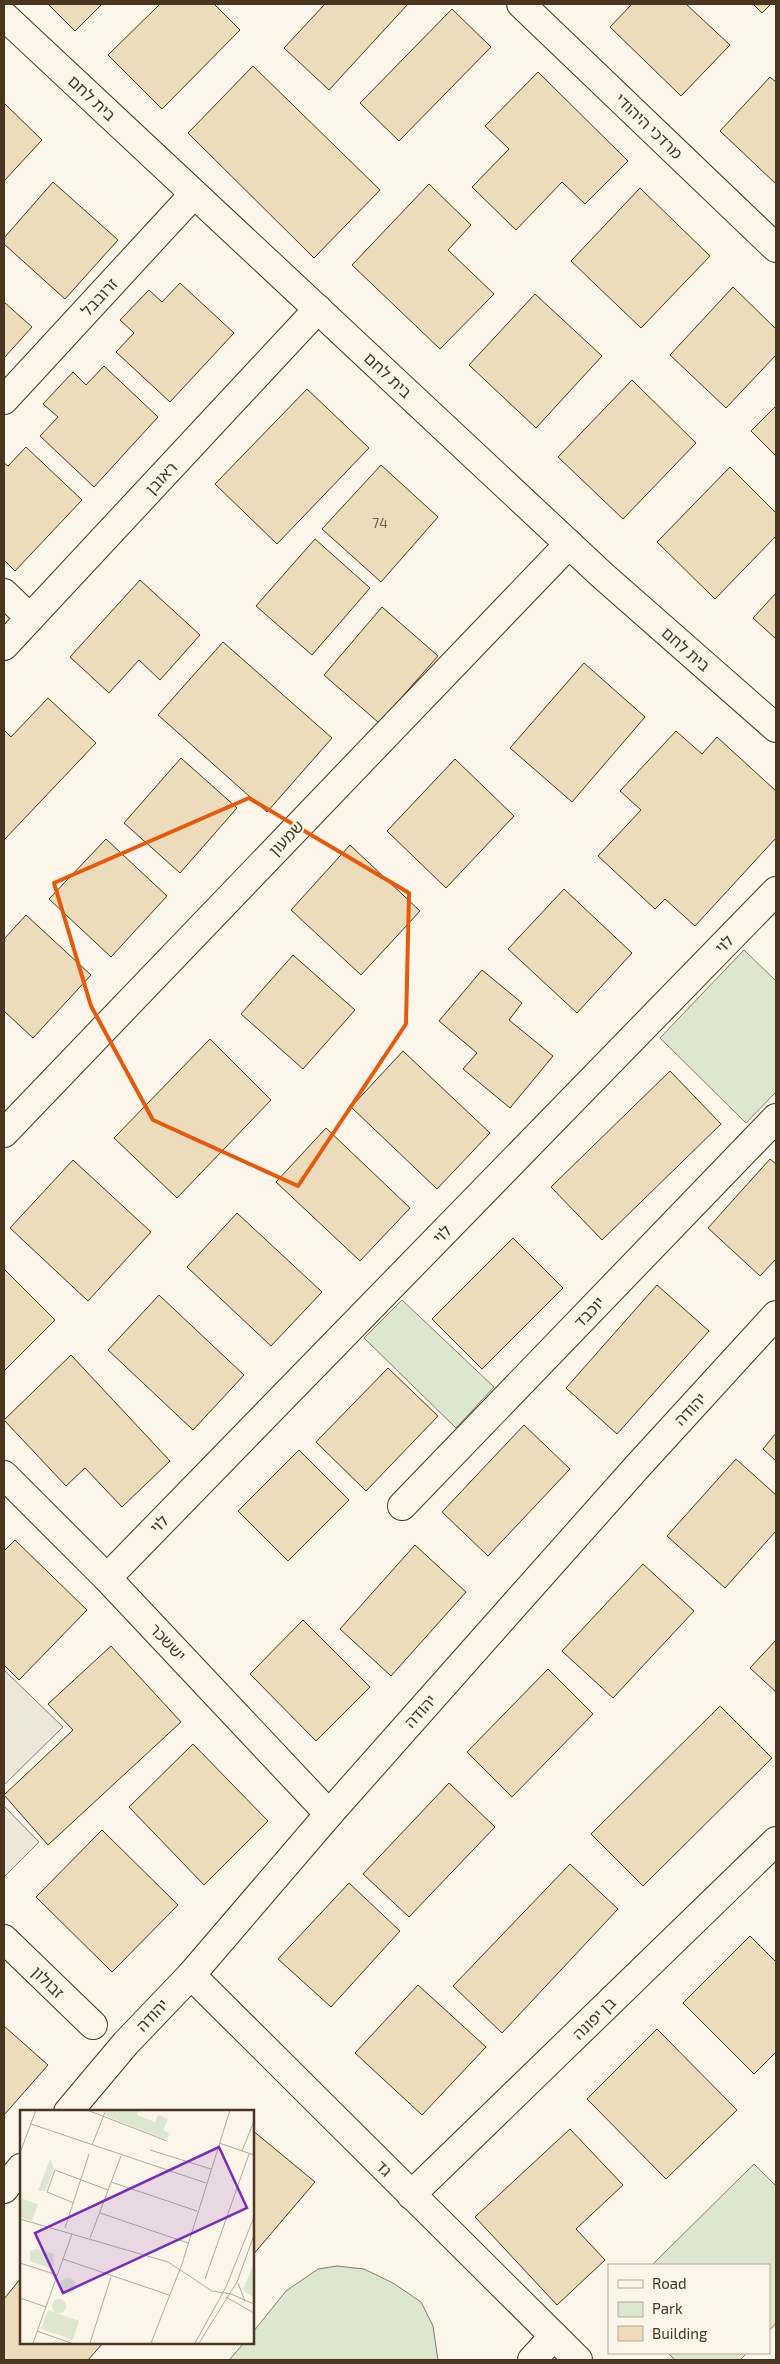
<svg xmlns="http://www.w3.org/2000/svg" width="780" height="2364" font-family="'Exo 2','Noto Sans Hebrew',sans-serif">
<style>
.green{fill:#dce7d0;stroke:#887966}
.parking{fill:#ede7d9;stroke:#887966}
.building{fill:#ecdcbc;stroke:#4a3520}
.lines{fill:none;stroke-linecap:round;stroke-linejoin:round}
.minor-casing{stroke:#4a3520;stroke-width:30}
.minor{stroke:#fbf6e9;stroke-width:28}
.marked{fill:none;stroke:#e8590c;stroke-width:4;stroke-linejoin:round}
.labels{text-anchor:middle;stroke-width:4;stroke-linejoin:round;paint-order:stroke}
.number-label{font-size:14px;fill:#725f47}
.street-label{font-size:16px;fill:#4a3520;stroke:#fbf6e9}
.inset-road{fill:none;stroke:#b4a999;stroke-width:1}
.view{fill:#7b2cbf;fill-opacity:0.15;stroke:#7b2cbf;stroke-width:2.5}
.inset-edge{fill:none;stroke:#4a3520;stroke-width:2.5}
</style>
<rect width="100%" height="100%" fill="#fbf6e9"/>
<g class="green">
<polygon points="744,950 776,981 776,1092 746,1123 660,1038"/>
<polygon points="402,1300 494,1387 456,1428 364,1338"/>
<polygon points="754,2164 776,2186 776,2323 769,2331 769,2265 652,2265"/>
<polygon points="337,2266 364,2269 393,2283 421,2302 433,2326 438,2360 229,2360 244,2343 252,2343 253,2332 286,2291 318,2269"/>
<polygon points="668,2353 747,2353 740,2360 675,2360"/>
</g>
<g class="parking">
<polygon points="4,1670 63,1727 4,1785"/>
<polygon points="4,1806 39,1842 4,1877"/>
</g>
<g class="building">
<polygon points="48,4 102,4 75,31"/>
<polygon points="160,4 214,4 240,30 162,109 108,55"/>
<polygon points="325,4 408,4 329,90 284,48"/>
<polygon points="632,4 686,4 730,45 681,96 610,27"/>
<polygon points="753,4 771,4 762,13"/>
<polygon points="452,9 491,47 399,141 360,103"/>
<polygon points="253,66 380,190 314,258 188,133"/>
<polygon points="538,72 628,161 585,204 562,182 516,230 472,187 509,149 485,126"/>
<polygon points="770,77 776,82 776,184 720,131"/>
<polygon points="4,103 42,140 4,181"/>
<polygon points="53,182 118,240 65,299 4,244 4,238"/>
<polygon points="429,184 471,225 448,250 494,294 440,349 352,265"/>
<polygon points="640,188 710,256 641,328 571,261"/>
<polygon points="180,283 234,333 170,402 116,352 134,333 120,320 149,290 162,302"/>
<polygon points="733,287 776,329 776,355 726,408 670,355"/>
<polygon points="535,294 602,356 536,428 469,365"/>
<polygon points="4,302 32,327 4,358"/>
<polygon points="104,366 158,417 94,487 40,436 58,417 43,404 73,372 86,385"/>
<polygon points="632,380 696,443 623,519 558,457"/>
<polygon points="307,389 369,448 277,544 215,484"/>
<polygon points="776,406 776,456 751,431"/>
<polygon points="26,447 82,500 15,571 4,560 4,463 8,466"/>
<polygon points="381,465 438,517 381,582 322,529"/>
<polygon points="730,467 776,513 776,536 715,599 657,542"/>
<polygon points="315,539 370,588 312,655 256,606"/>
<polygon points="140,580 200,635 160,680 139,660 109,693 70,657"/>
<polygon points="776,593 776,639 753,618"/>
<polygon points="382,607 438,656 379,723 324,675"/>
<polygon points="223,642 332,738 267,812 158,715"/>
<polygon points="584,663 645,717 572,802 510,748"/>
<polygon points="48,698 96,743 4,840 4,730 11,737"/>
<polygon points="676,731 702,754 717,737 776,791 776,838 695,926 665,899 655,909 598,856 641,810 620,791"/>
<polygon points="181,758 237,808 180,873 124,823"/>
<polygon points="455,759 514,816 446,888 387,831"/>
<polygon points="106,839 167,896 111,957 49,899"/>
<polygon points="350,845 420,911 361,975 291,910"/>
<polygon points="564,889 632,953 577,1013 508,949"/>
<polygon points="26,915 91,975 33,1038 4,1011 4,939"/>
<polygon points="293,955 355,1010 303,1069 241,1014"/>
<polygon points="482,970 522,1003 509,1020 553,1056 510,1108 463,1069 477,1053 439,1021"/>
<polygon points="210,1039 271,1100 177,1198 114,1138"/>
<polygon points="403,1051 490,1133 437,1189 351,1107"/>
<polygon points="670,1071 721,1124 602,1240 551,1187"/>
<polygon points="326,1128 410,1208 360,1261 276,1182"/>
<polygon points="770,1159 776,1164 776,1259 760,1276 708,1228"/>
<polygon points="73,1160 151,1232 88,1301 10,1228"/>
<polygon points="237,1213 322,1292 271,1346 187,1267"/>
<polygon points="513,1238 563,1288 482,1369 432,1319"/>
<polygon points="4,1269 55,1320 4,1371"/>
<polygon points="657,1285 709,1331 617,1434 566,1388"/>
<polygon points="159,1295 244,1375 193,1430 108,1350"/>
<polygon points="71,1355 170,1461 122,1507 85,1468 66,1486 4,1420"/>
<polygon points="388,1368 438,1416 366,1491 316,1442"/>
<polygon points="524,1425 570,1469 488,1556 442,1512"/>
<polygon points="776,1433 776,1461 763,1449"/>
<polygon points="299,1450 349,1500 288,1561 238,1511"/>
<polygon points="736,1459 776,1495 776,1531 725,1588 667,1536"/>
<polygon points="15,1540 87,1610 19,1680 4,1665 4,1551"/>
<polygon points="415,1545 466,1592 391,1676 340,1629"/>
<polygon points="643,1564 694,1611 613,1698 562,1651"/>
<polygon points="303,1620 370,1687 316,1741 250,1674"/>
<polygon points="776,1640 776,1692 750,1668"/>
<polygon points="111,1646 181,1722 48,1845 4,1795 73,1730 48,1704"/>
<polygon points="548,1669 593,1714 512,1797 467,1752"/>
<polygon points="720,1706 772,1758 643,1886 591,1834"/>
<polygon points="193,1744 268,1821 204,1885 129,1807"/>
<polygon points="449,1783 495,1827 409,1917 363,1874"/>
<polygon points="102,1830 178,1905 112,1972 36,1897"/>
<polygon points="570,1864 618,1909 502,2033 453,1986"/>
<polygon points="349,1883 400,1931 331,2007 278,1959"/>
<polygon points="750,1936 776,1962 776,2052 754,2074 683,2003"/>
<polygon points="418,1985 486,2047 422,2115 355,2053"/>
<polygon points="4,2026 48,2065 4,2115"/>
<polygon points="657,2029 737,2110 666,2179 587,2099"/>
<polygon points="570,2129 623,2185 576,2229 605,2260 557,2305 475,2217"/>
<polygon points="252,2130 315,2182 252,2256"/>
<polygon points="21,2278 21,2343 103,2343 88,2360 4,2360 4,2299"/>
</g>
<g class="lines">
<defs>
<g id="minor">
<polyline points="521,4 776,248"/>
<polyline points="4,16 602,575 776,728"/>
<polyline points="4,400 194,194"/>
<polyline points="4,593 30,618"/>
<polyline points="4,646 318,309"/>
<polyline points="4,1133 569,544"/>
<polyline points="4,1475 107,1578 329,1814"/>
<polyline points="402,1506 776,1118"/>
<polyline points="107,1578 776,891"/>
<polyline points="4,1939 93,2025"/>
<polyline points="191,1975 578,2360"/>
<polyline points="68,2112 126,2043 191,1975 329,1814 509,1611 637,1467 776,1315"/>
<polyline points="4,2189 21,2168"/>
<polyline points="411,2195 776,1841"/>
<polyline points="532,2360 554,2336"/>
</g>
</defs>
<use href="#minor" class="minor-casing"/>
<use href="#minor" class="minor"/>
</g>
<path class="marked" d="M249 798 409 893 406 1024 298 1186 153 1120 91 1006 54 883Z"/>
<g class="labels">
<g class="number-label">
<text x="380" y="528">74</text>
</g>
<g class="street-label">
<text transform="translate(92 98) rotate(43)" y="6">בית לחם</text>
<text transform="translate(649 126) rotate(44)" y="6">מרדכי היהודי</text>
<text transform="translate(99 297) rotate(-47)" y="6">זרובבל</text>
<text transform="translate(388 375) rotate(43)" y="6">בית לחם</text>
<text transform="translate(161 478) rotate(-47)" y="6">ראובן</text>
<text transform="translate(686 649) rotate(41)" y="6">בית לחם</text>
<text transform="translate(286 838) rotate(-46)" y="6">שמעון</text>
<text transform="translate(724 944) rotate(-46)" y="6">לוי</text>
<text transform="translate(442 1234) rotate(-46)" y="6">לוי</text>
<text transform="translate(589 1312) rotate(-46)" y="6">יוכבד</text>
<text transform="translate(690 1409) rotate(-47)" y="6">יהודה</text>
<text transform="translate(159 1524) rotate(-46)" y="6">לוי</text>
<text transform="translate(168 1642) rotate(47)" y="6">יששכר</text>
<text transform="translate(420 1711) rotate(-48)" y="6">יהודה</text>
<text transform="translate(48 1982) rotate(44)" y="6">זבולון</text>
<text transform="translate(152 2015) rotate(-46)" y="6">יהודה</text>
<text transform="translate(594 2018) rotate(-44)" y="6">בן יפונה</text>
<text transform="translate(384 2168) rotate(45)" y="6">גד</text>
</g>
</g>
<g transform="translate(20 2110)">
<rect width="234" height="234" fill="#fbf6e9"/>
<path d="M88 0H118L117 5 135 12 138 5 148 9 143 20 149 23 147 30 86 6ZM30 49 34 59 25 81H18ZM0 88 18 94 12 111 0 107ZM17 139 34 144V155L29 158 10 151V141ZM234 152V188L223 180ZM40 176a8 8 0 1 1 16 0a8 8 0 1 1-16 0ZM32 196a7 7 0 1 1 14 0a7 7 0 1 1-14 0ZM28 200 59 211 53 230 21 219Z" fill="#dce7d0"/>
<path class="inset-road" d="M67 0 147 31M11 14 186 73M199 33 234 45M72 35 86 0M130 40 191 59M222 41 234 11M0 43 16 0M91 72 177 101M54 93 27 82 35 60 88 80M80 103 168 133M0 109 148 152 192 181 211 184 234 194M45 118 69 44M70 128 101 46M43 149 149 185M0 153 37 165M185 169 229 44M218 173 225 191M206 187 234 203M0 188 26 197M17 221 51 233M13 233 52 124M70 233 91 167M131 233 162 154 210 0M175 233 206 177 234 107M179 233 217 172 234 125"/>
<path class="view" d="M199 37 227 98 43 183 15 123Z"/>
<rect width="234" height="234" class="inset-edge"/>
</g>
<rect width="780" height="2364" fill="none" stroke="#4a3520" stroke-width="10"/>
<rect x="608" y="2264" width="162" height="90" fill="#fbf6e9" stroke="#b4a999"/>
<rect x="618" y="2280" width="25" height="8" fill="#fbf6e9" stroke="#b4a999"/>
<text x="652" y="2289" font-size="15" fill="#4a3520">Road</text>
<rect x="618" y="2302" width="25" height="15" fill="#dce7d0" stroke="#b4a999"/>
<text x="652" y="2314" font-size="15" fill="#4a3520">Park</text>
<rect x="618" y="2326" width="25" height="15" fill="#ecdcbc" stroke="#b4a999"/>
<text x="652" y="2339" font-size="15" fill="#4a3520">Building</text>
</svg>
